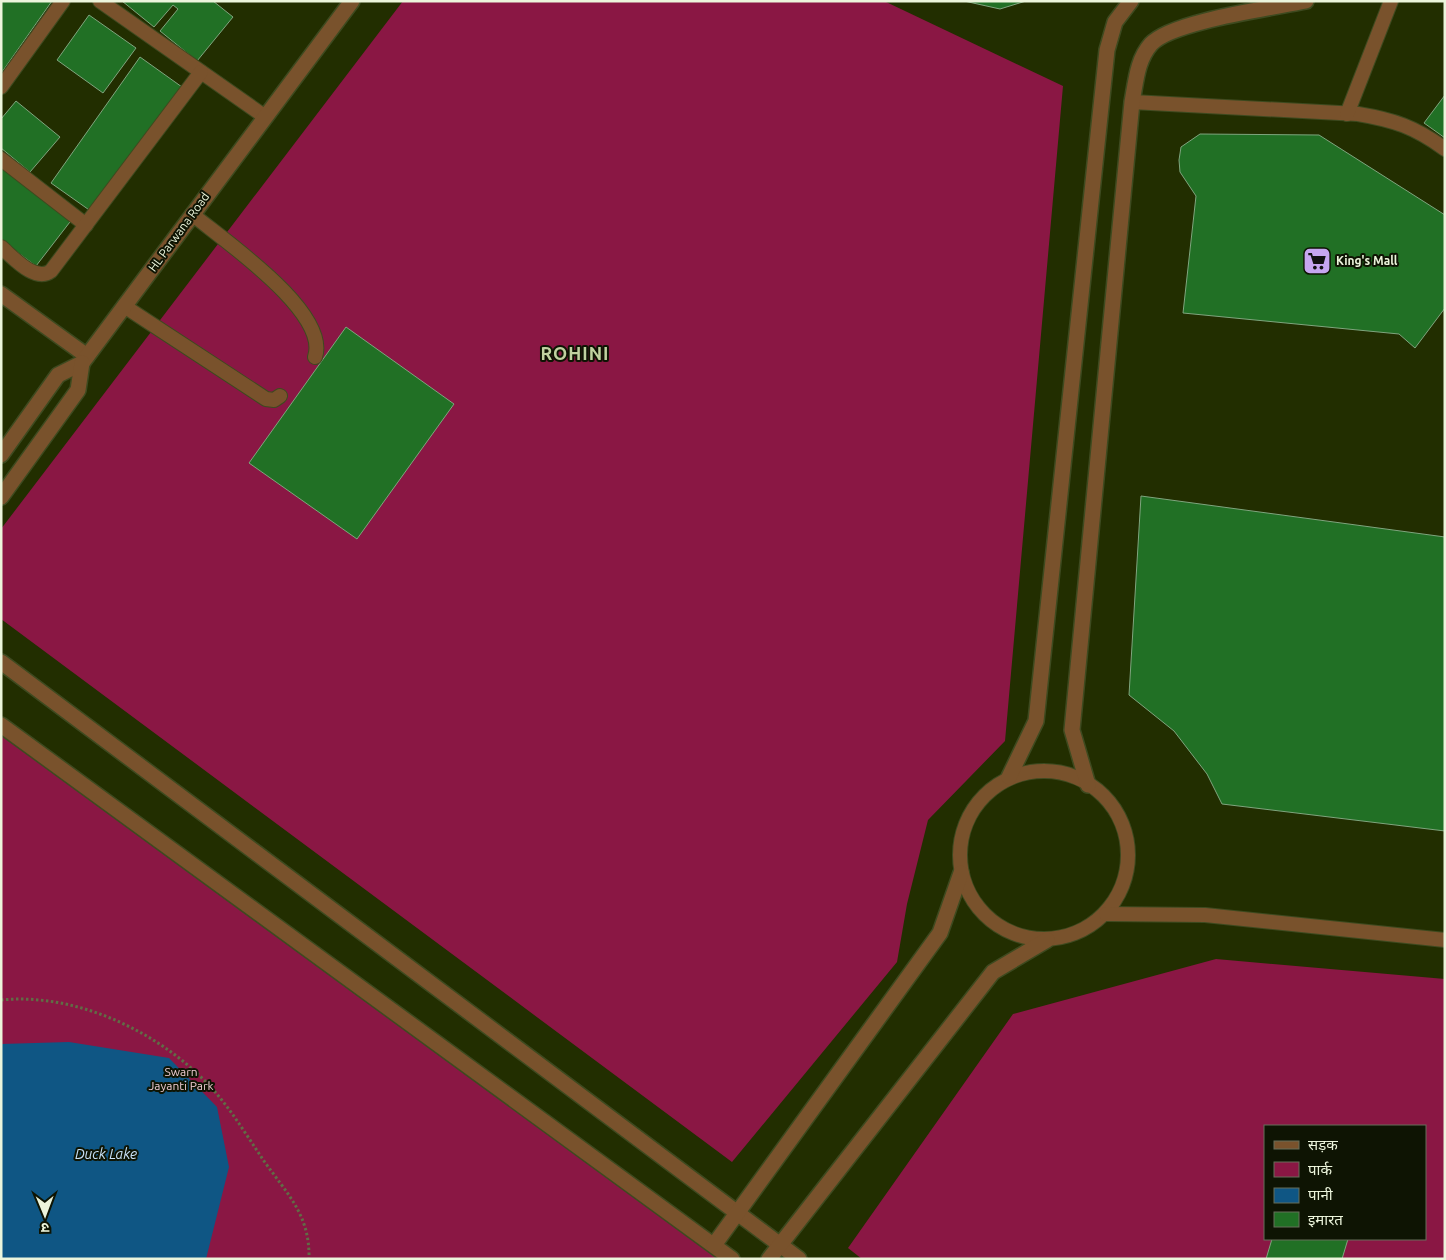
<svg xmlns="http://www.w3.org/2000/svg" width="1446" height="1260" font-family="Ubuntu,'Noto Sans Devanagari',sans-serif">
<style>
.green{fill:#8a1744;fill-rule:evenodd}
.water{fill:#0f5684}
.building{fill:#217025;stroke:#7fa57e}
.lines{fill:none;stroke-linecap:round;stroke-linejoin:round}
.service-casing{stroke:#3e4a1f;stroke-width:16}
.minor-casing{stroke:#3e4a1f;stroke-width:18}
.tertiary-casing{stroke:#3e4a1f;stroke-width:18}
.path{stroke:#616c45;stroke-width:3;stroke-dasharray:2.5 2.5;stroke-linecap:butt}
.service{stroke:#79522c;stroke-width:14}
.minor{stroke:#79522c;stroke-width:15}
.tertiary{stroke:#79522c;stroke-width:15}
.labels{text-anchor:middle;stroke-width:4;stroke-linejoin:round;paint-order:stroke}
.street-label{font-size:12px;fill:#ecf5dc;stroke:#0e1403}
.poi-label{font-size:12px;font-weight:bold;fill:#ecf5dc;stroke:#0e1403;text-anchor:start}
.park-label{font-size:12px;fill:#edcbd2;stroke:#0e1403}
.water-label{font-size:14px;font-style:italic;fill:#c9e2f7;stroke:#0e1403}
.district-label{font-size:18px;font-weight:bold;letter-spacing:1px;fill:#c0d2a0;stroke:#0e1403}
</style>
<rect width="100%" height="100%" fill="#222e00"/>
<g class="green">
<polygon points="403,1 884,1 1063,86 1005,741 928,820 907,904 897,962 732,1162 1,619 1,529"/>
<polygon points="1,720 723,1259 1,1259"/>
<path d="M1216 959 1445 979V1259H862L848 1248 1013 1014ZM1265 1126H1425V1239H1265Z"/>
</g>
<polygon class="water" points="69,1042 169,1058 217,1107 229,1167 206,1259 1,1259 1,1044"/>
<g class="building">
<polygon points="1,1 52,1 2,72 1,71"/>
<polygon points="122,1 213,1 233,17 197,61 160,31 178,9 173,5 154,27"/>
<polygon points="964,1 1026,1 1000,9"/>
<polygon points="89,15 136,48 103,93 57,60"/>
<polygon points="140,57 182,87 92,212 51,183"/>
<polygon points="1445,95 1445,138 1424,123"/>
<polygon points="16,101 60,137 30,172 1,148 1,119"/>
<polygon points="1200,134 1319,135 1445,215 1445,308 1415,348 1399,334 1183,313 1196,196 1180,172 1179,160 1181,147"/>
<polygon points="1,164 73,218 36,266 1,240"/>
<polygon points="346,327 454,404 357,539 249,463"/>
<polygon points="1141,496 1445,537 1445,831 1222,804 1207,774 1174,731 1129,695"/>
<polygon points="1272,1239 1348,1239 1342,1259 1266,1259"/>
</g>
<g class="lines">
<defs>
<g id="service">
<polyline points="100,1 264,116"/>
<polyline points="1,87 63,1"/>
<path d="M1132 102 1358 114C1394 120 1415 127 1445 149"/>
<polyline points="1347,114 1391,1"/>
<polyline points="1,159 86,225"/>
<path d="M192 214C223 240 330 312 315 357"/>
<path d="M1 247C13 257 35 283 51 271L201 72"/>
<polyline points="124,306 266,399 274,400 280,396"/>
<circle cx="1044" cy="855" r="84"/>
<polyline points="1106,914 1205,915 1445,940"/>
</g>
<g id="minor">
<polyline points="1,294 87,356"/>
<polyline points="1,662 799,1259"/>
<polyline points="1,725 732,1259"/>
<polyline points="1009,777 1036,721 1107,50 1115,22 1131,1"/>
<path d="M1088 785 1072 730 1132 102C1136 81 1137 60 1151 44 1172 21 1273 8 1306 1"/>
<polyline points="714,1245 940,933 961,873"/>
<polyline points="769,1259 993,972 1047,940"/>
</g>
<g id="tertiary">
<polyline points="1,455 58,375 82,363 352,1"/>
<polyline points="1,497 78,390 82,363"/>
</g>
</defs>
<use href="#service" class="service-casing"/>
<use href="#minor" class="minor-casing"/>
<use href="#tertiary" class="tertiary-casing"/>
<path class="path" d="M1 1000C79 992 166 1035 216 1093 234 1114 249 1139 264 1161 288 1195 310 1215 309 1259"/>
<use href="#service" class="service"/>
<use href="#minor" class="minor"/>
<use href="#tertiary" class="tertiary"/>
</g>
<defs>
<symbol id="supermarket-square" viewBox="-11 -11 22 22"><rect x="-9" y="-9" width="18" height="18" rx="4" fill="#c6a6f0" stroke="#0e1403"/><path d="M-6-5.5h2.5l.6 2H6L4.5 2H-2.5L-4.4-4H-6ZM-1.5 3.2a1.3 1.3 0 1 0 .1 0ZM3 3.2a1.3 1.3 0 1 0 .1 0Z" fill="#111"/></symbol>
</defs>
<g fill-rule="evenodd">
<use href="#supermarket-square" x="1301" y="245" width="32" height="32"/>
</g>
<g class="labels">
<g class="street-label">
<text transform="translate(179 232) rotate(-54)" y="4">HL Parwana Road</text>
</g>
<g class="poi-label">
<text x="1336" y="265">King's Mall</text>
</g>
<g class="park-label">
<text x="181" y="1076">Swarn<tspan x="181" dy="14">Jayanti Park</tspan></text>
</g>
<g class="water-label">
<text x="106" y="1159">Duck Lake</text>
</g>
<g class="district-label">
<text x="575" y="360">ROHINI</text>
</g>
</g>
<rect width="1446" height="1260" fill="none" stroke="#ecf5dc" stroke-width="5"/>
<rect x="1264" y="1125" width="162" height="115" fill="#0e1403" stroke="#676e5a"/>
<rect x="1274" y="1141" width="25" height="8" fill="#79522c" stroke="#676e5a"/>
<text x="1308" y="1150" font-size="15" fill="#ecf5dc">सड़क</text>
<rect x="1274" y="1162" width="25" height="15" fill="#8a1744" stroke="#676e5a"/>
<text x="1308" y="1175" font-size="15" fill="#ecf5dc">पार्क</text>
<rect x="1274" y="1188" width="25" height="15" fill="#0f5684" stroke="#676e5a"/>
<text x="1308" y="1200" font-size="15" fill="#ecf5dc">पानी</text>
<rect x="1274" y="1212" width="25" height="15" fill="#217025" stroke="#676e5a"/>
<text x="1308" y="1225" font-size="15" fill="#ecf5dc">इमारत</text>
<g transform="translate(45 1215) rotate(179)" stroke="#0e1403" stroke-width="4" paint-order="stroke">
<path d="M0-4L9 19L0 12L-9 19Z" fill="#ecf5dc"/>
<text y="-8" font-size="14" font-weight="bold" text-anchor="middle" fill="#ecf5dc">उ</text>
</g>
</svg>
